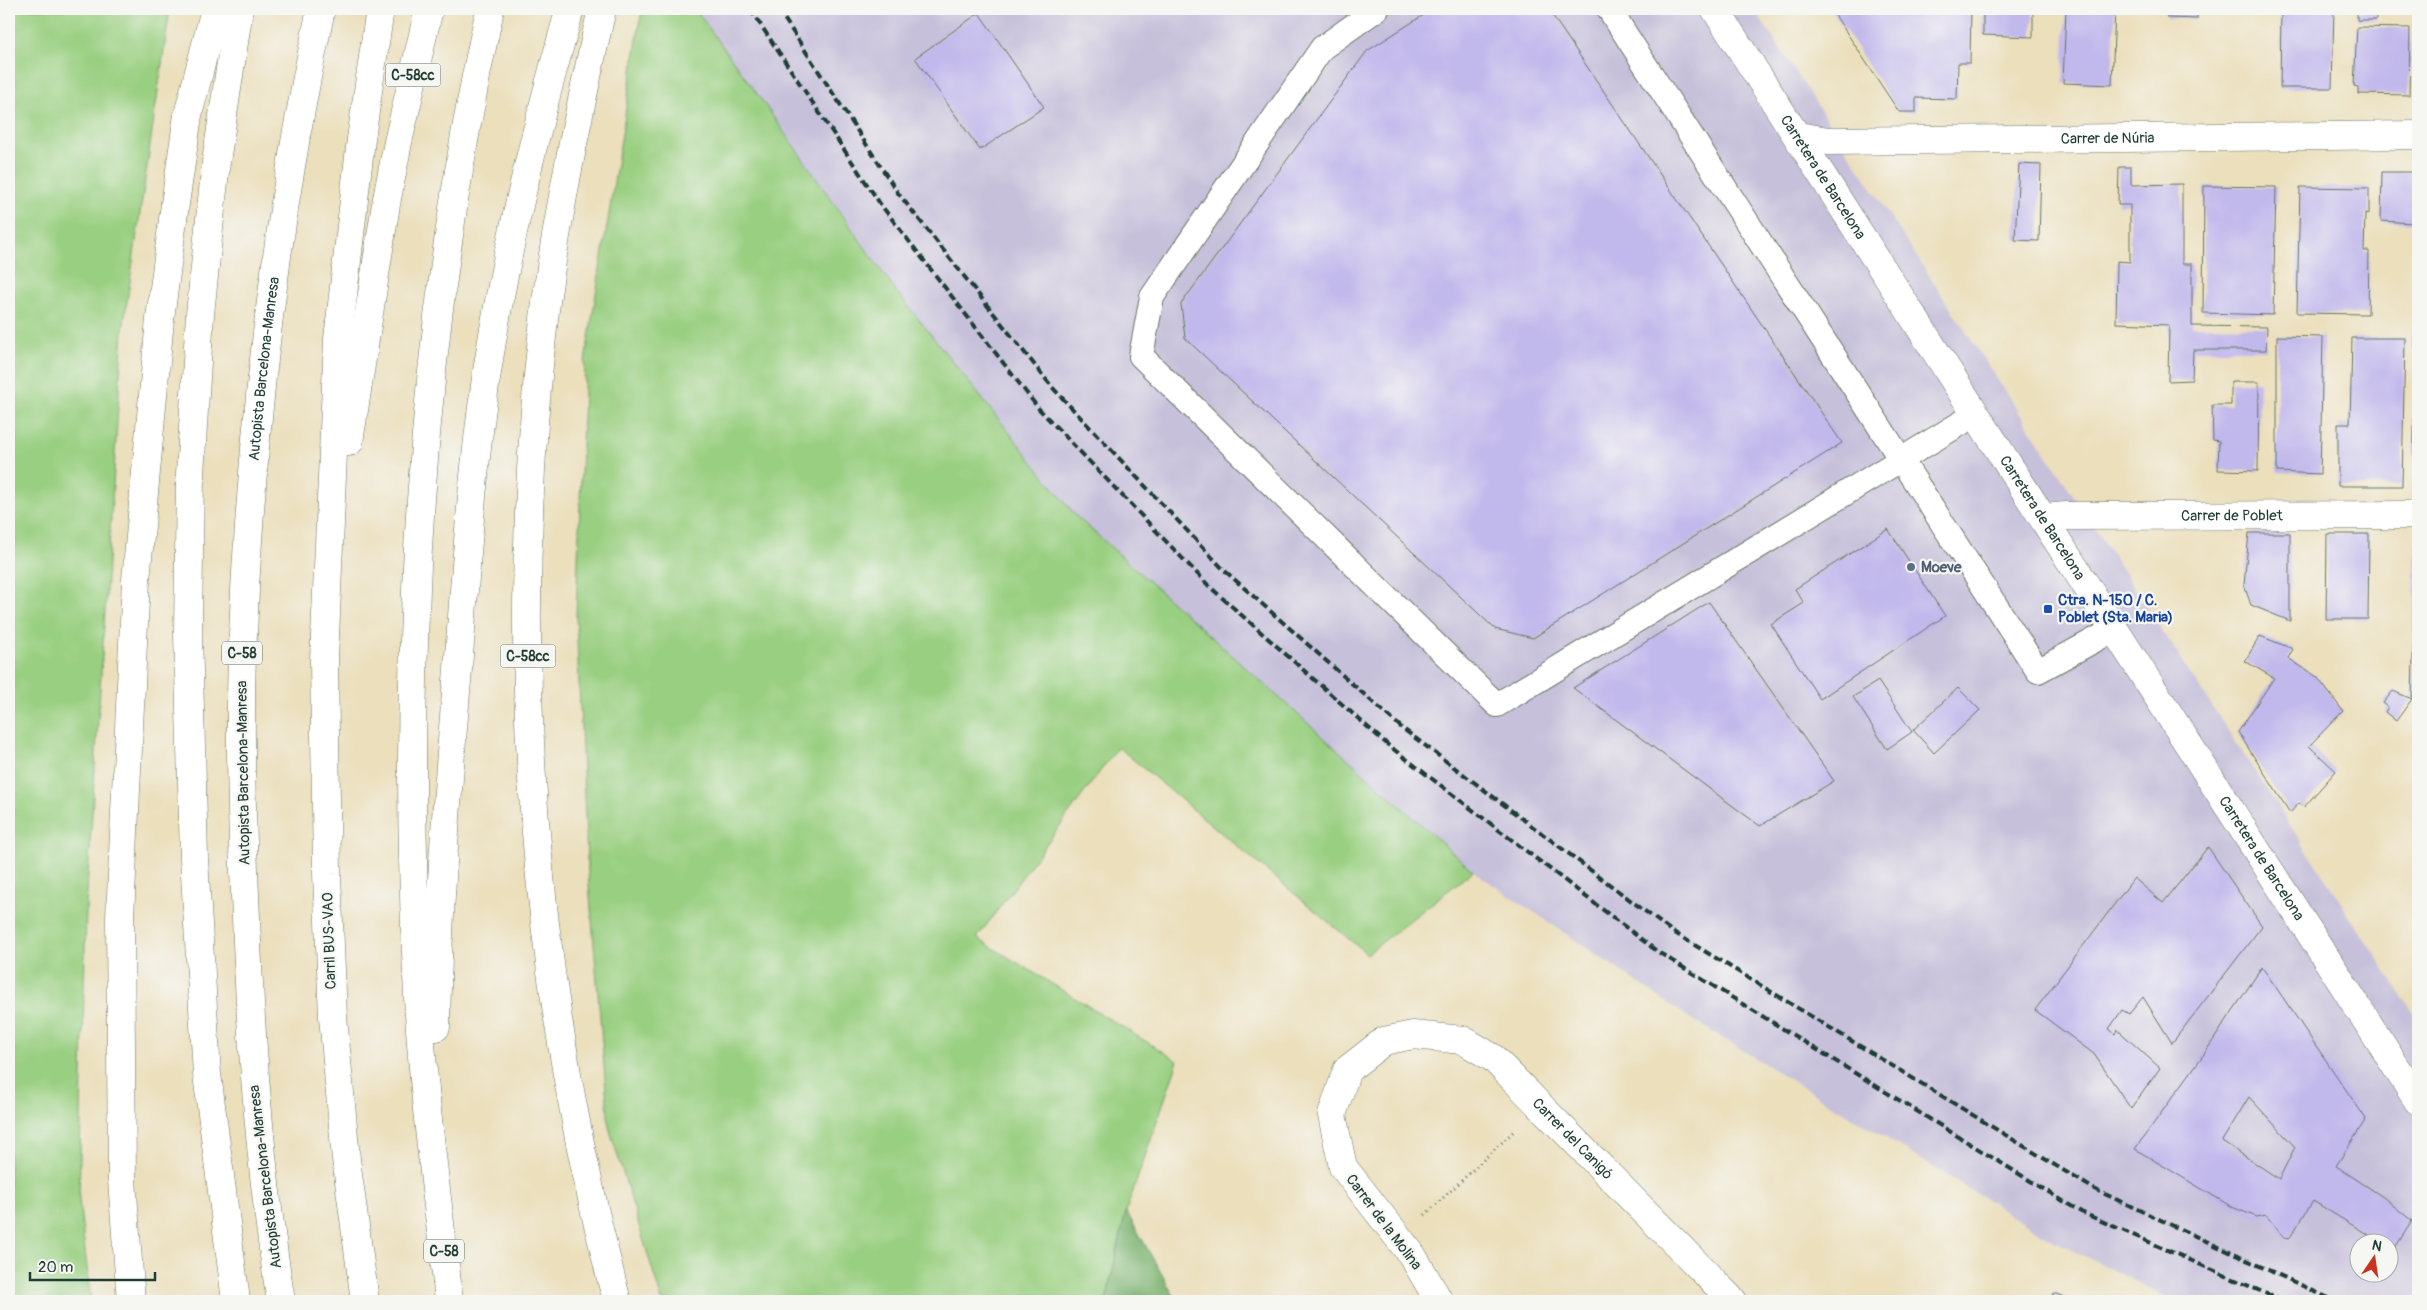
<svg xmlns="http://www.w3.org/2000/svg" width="2427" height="1310" viewBox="0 0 2427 1310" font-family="Pangolin,sans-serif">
<rect width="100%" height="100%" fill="#f6f6f2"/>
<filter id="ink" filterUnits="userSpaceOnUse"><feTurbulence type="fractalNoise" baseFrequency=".02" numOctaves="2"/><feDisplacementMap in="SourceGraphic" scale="10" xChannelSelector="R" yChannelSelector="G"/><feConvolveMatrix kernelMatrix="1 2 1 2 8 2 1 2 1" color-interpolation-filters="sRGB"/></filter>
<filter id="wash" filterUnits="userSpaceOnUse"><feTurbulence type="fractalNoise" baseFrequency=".0096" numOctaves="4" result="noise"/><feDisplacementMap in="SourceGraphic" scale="20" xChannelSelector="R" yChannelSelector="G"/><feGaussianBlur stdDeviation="1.12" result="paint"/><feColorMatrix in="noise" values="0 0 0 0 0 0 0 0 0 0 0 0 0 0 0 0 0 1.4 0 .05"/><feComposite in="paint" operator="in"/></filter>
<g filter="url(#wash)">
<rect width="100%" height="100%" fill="#ebdfbc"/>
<path fill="#c6c0da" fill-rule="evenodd" d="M695,9H1754L2418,1020V1301H2175L2054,1241L1693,1020L1473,871L1076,516L892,286L758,95ZM2360,1242H2390V1272H2360Z"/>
<path fill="#99cf80" stroke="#5c865a" d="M9,9H170L123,329L86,908L79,1200L91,1301H9Z
M642,9H695L758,95L892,286L1076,516L1473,871L1367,954L1118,747L977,938L1178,1061L1126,1211L1106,1301H662L609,1127L587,860L576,617L585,362Z"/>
<path fill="#7ab26e" stroke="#4c7851" d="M1126,1211L1177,1301H1106Z"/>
<g id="blocks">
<path fill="#c1b8ec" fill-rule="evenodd" d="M1433,9H1548L1842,443L1533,638L1495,629L1185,338L1181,304L1367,51Z
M1831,9H1971L1970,63H1958L1957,99L1916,98V112H1899Z
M1983,9H2033V37L1983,35Z
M2066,9H2115L2112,85L2063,83Z
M2167,9H2197V19L2167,18Z
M2281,9H2334L2332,88H2280Z
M2357,12H2376V20H2357Z
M979,13L1044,107L980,150L915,58Z
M2357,27L2410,28L2409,95L2358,94V87L2354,86Z
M2019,164L2041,165L2039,241L2015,240Z
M2119,167H2131V185L2182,184V264H2192V326L2267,327L2266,350H2193L2192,380L2168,381L2169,325L2116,323L2117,261L2130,262V205H2118Z
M2382,172H2416L2414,223L2381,221Z
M2204,186L2276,187L2273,315L2203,313Z
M2300,187L2369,188V214L2365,213L2364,251H2369L2368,314L2297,313Z
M2415,327H2418V347H2415Z
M2277,336L2323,337L2320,474L2277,472Z
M2352,338H2405L2402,486H2338V424H2350Z
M2231,382H2259L2258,471L2218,470L2219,441L2213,440L2212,405H2231Z
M2414,405H2418V456H2414Z
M1888,529L1945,616L1820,699L1771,624L1804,603L1795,589Z
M2249,533H2290V621L2251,605L2244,585Z
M2327,534H2369L2368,619H2326Z
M2416,534L2418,535V688L2412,699Z
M1709,602L1834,781L1760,826L1573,688Z
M2260,636L2293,649L2288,658L2317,677L2343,711L2309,746L2336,771L2304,807L2299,803L2290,813L2238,732L2274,678L2245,661Z
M1878,681L1912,732L1887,749L1853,697Z
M1958,688L1980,710L1934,753L1913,730Z
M2393,691L2412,699L2396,721L2385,712L2388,707L2383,703Z
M2208,847L2262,926L2172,1043L2143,997L2129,1014L2122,1010L2109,1029L2115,1034L2118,1030L2160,1068L2131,1109L2094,1054L2035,1010L2134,878L2163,903Z
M2262,967L2366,1119L2336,1166L2383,1197L2412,1221L2393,1251L2390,1249V1242H2380L2313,1201L2289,1239L2284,1238L2266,1215L2257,1217L2232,1207L2135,1149L2204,1054ZM2249,1097L2295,1147L2279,1179L2222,1141Z
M2054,1293L2074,1301H2050Z"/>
</g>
</g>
<g filter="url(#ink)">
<use href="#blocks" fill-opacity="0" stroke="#667664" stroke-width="1"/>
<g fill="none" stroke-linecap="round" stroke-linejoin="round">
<g stroke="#667664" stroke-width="26">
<path id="lane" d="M1377,9L1322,48L1152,297L1141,356L1497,705L1976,414
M1609,9L2038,671L2115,629"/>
</g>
<g stroke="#667664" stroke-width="29">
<g id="street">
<path id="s1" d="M1798,136L1828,141L2418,135"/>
<path id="s2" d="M2044,518L2066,516L2418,515"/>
<path id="s3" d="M1439,1301L1412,1255L1343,1167L1332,1115L1347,1070L1384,1041L1413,1035L1463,1040L1493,1058L1733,1301"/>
</g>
</g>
<g stroke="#667664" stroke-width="29">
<g id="secondary">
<path id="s4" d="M1715,9L2418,1101"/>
</g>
</g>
<g stroke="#667664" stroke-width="29">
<g id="highway">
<path d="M602,9C579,111 557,214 544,318C506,647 532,982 617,1301"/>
<path d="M349,442L386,204L398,142L429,9"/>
<path d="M436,1027C438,912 447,797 457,681C464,595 469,509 480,423C497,283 531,144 570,9"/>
<path d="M131,1301L122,1180L120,917L136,580L160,319L175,204L188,115L215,9"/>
<path d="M236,1301L207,1074L194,858L188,634L190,474L200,314L216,162L239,9"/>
<path id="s5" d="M281,1301C260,1174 251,1046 246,918C242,831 239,743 242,656C250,438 275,222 321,9"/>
<path d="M365,1301L346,1159L333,1017L327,874L324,660L338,339L361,139L380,9"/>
<path d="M449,1301C438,1200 423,1098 418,996C401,666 419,331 490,9"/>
</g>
</g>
<path stroke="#667664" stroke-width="3" stroke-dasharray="1 4" stroke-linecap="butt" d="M1425,1215L1515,1130"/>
<use href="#lane" stroke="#fff" stroke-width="24"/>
<use href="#street" stroke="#fff" stroke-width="28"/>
<use href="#secondary" stroke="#fff" stroke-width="28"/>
<use href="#highway" stroke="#fff" stroke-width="28"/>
<path stroke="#1f3d34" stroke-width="4" stroke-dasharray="8 4" stroke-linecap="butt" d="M750,9L881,205L1039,409L1210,587L1388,745L1658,952L2081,1212L2283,1301
M778,9L898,193L1052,387L1225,571L1402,728L1670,930L2094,1189L2335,1301"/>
</g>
</g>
<circle fill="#5c6f8a" stroke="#f6f6f2" stroke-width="2" cx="1911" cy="567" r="5"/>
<rect fill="#1a4fb4" stroke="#f6f6f2" stroke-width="2" x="2043" y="604" width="10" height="10" rx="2.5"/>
<g text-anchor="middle" stroke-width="4.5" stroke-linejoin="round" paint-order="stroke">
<g fill="#f6f6f2" stroke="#60746d" stroke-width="1">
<rect x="385.5" y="63.5" width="55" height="23" rx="4"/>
<rect x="222" y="641.5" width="40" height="23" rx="4"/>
<rect x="500.5" y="644.5" width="55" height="23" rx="4"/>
<rect x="424" y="1239.5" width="40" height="23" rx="4"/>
</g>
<g font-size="14" font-weight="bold" fill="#1f3d34">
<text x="413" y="80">C-58cc</text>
<text x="242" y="658">C-58</text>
<text x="528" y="661">C-58cc</text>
<text x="444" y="1256">C-58</text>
</g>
<g font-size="15" fill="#1f3d34" stroke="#f6f6f2">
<text dy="5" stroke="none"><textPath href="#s1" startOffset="310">Carrer de Núria</textPath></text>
<text dy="5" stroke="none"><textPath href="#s4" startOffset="200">Carretera de Barcelona</textPath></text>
<text dy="5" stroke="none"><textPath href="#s5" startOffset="935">Autopista Barcelona-Manresa</textPath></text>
<text dy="5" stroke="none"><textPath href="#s2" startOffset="188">Carrer de Poblet</textPath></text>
<text dy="5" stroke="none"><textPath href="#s4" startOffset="605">Carretera de Barcelona</textPath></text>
<text transform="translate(243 773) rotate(-91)" y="5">Autopista Barcelona-Manresa</text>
<text dy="5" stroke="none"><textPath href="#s4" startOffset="1010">Carretera de Barcelona</textPath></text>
<text transform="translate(329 941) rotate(-92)" y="5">Carril BUS-VAO</text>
<text dy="5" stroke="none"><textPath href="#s3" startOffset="541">Carrer del Canigó</textPath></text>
<text transform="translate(265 1177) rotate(-97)" y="5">Autopista Barcelona-Manresa</text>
<text transform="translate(1384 1222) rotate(53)" y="5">Carrer de la Molina</text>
</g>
<g font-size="15" font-weight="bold" fill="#4e5e75" stroke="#f6f6f2" text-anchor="start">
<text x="1921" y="572">Moeve</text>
</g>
<g font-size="15" font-weight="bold" fill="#164399" stroke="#f6f6f2" text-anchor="start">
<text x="2058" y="605">Ctra. N-150 / C.<tspan x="2058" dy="17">Poblet (Sta. Maria)</tspan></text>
</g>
</g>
<rect width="2427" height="1310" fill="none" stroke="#f6f6f2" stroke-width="30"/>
<g transform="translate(2374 1258) rotate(13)"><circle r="24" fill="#f6f6f2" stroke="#a0aca6"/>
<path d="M0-4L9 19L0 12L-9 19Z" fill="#c8321e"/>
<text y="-8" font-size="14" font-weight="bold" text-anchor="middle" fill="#1f3d34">N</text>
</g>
<path d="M30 1272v8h125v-8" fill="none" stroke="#1f3d34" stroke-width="2.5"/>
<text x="38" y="1272" font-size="15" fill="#1f3d34" stroke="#f6f6f2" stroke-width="4" paint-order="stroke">20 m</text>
</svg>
